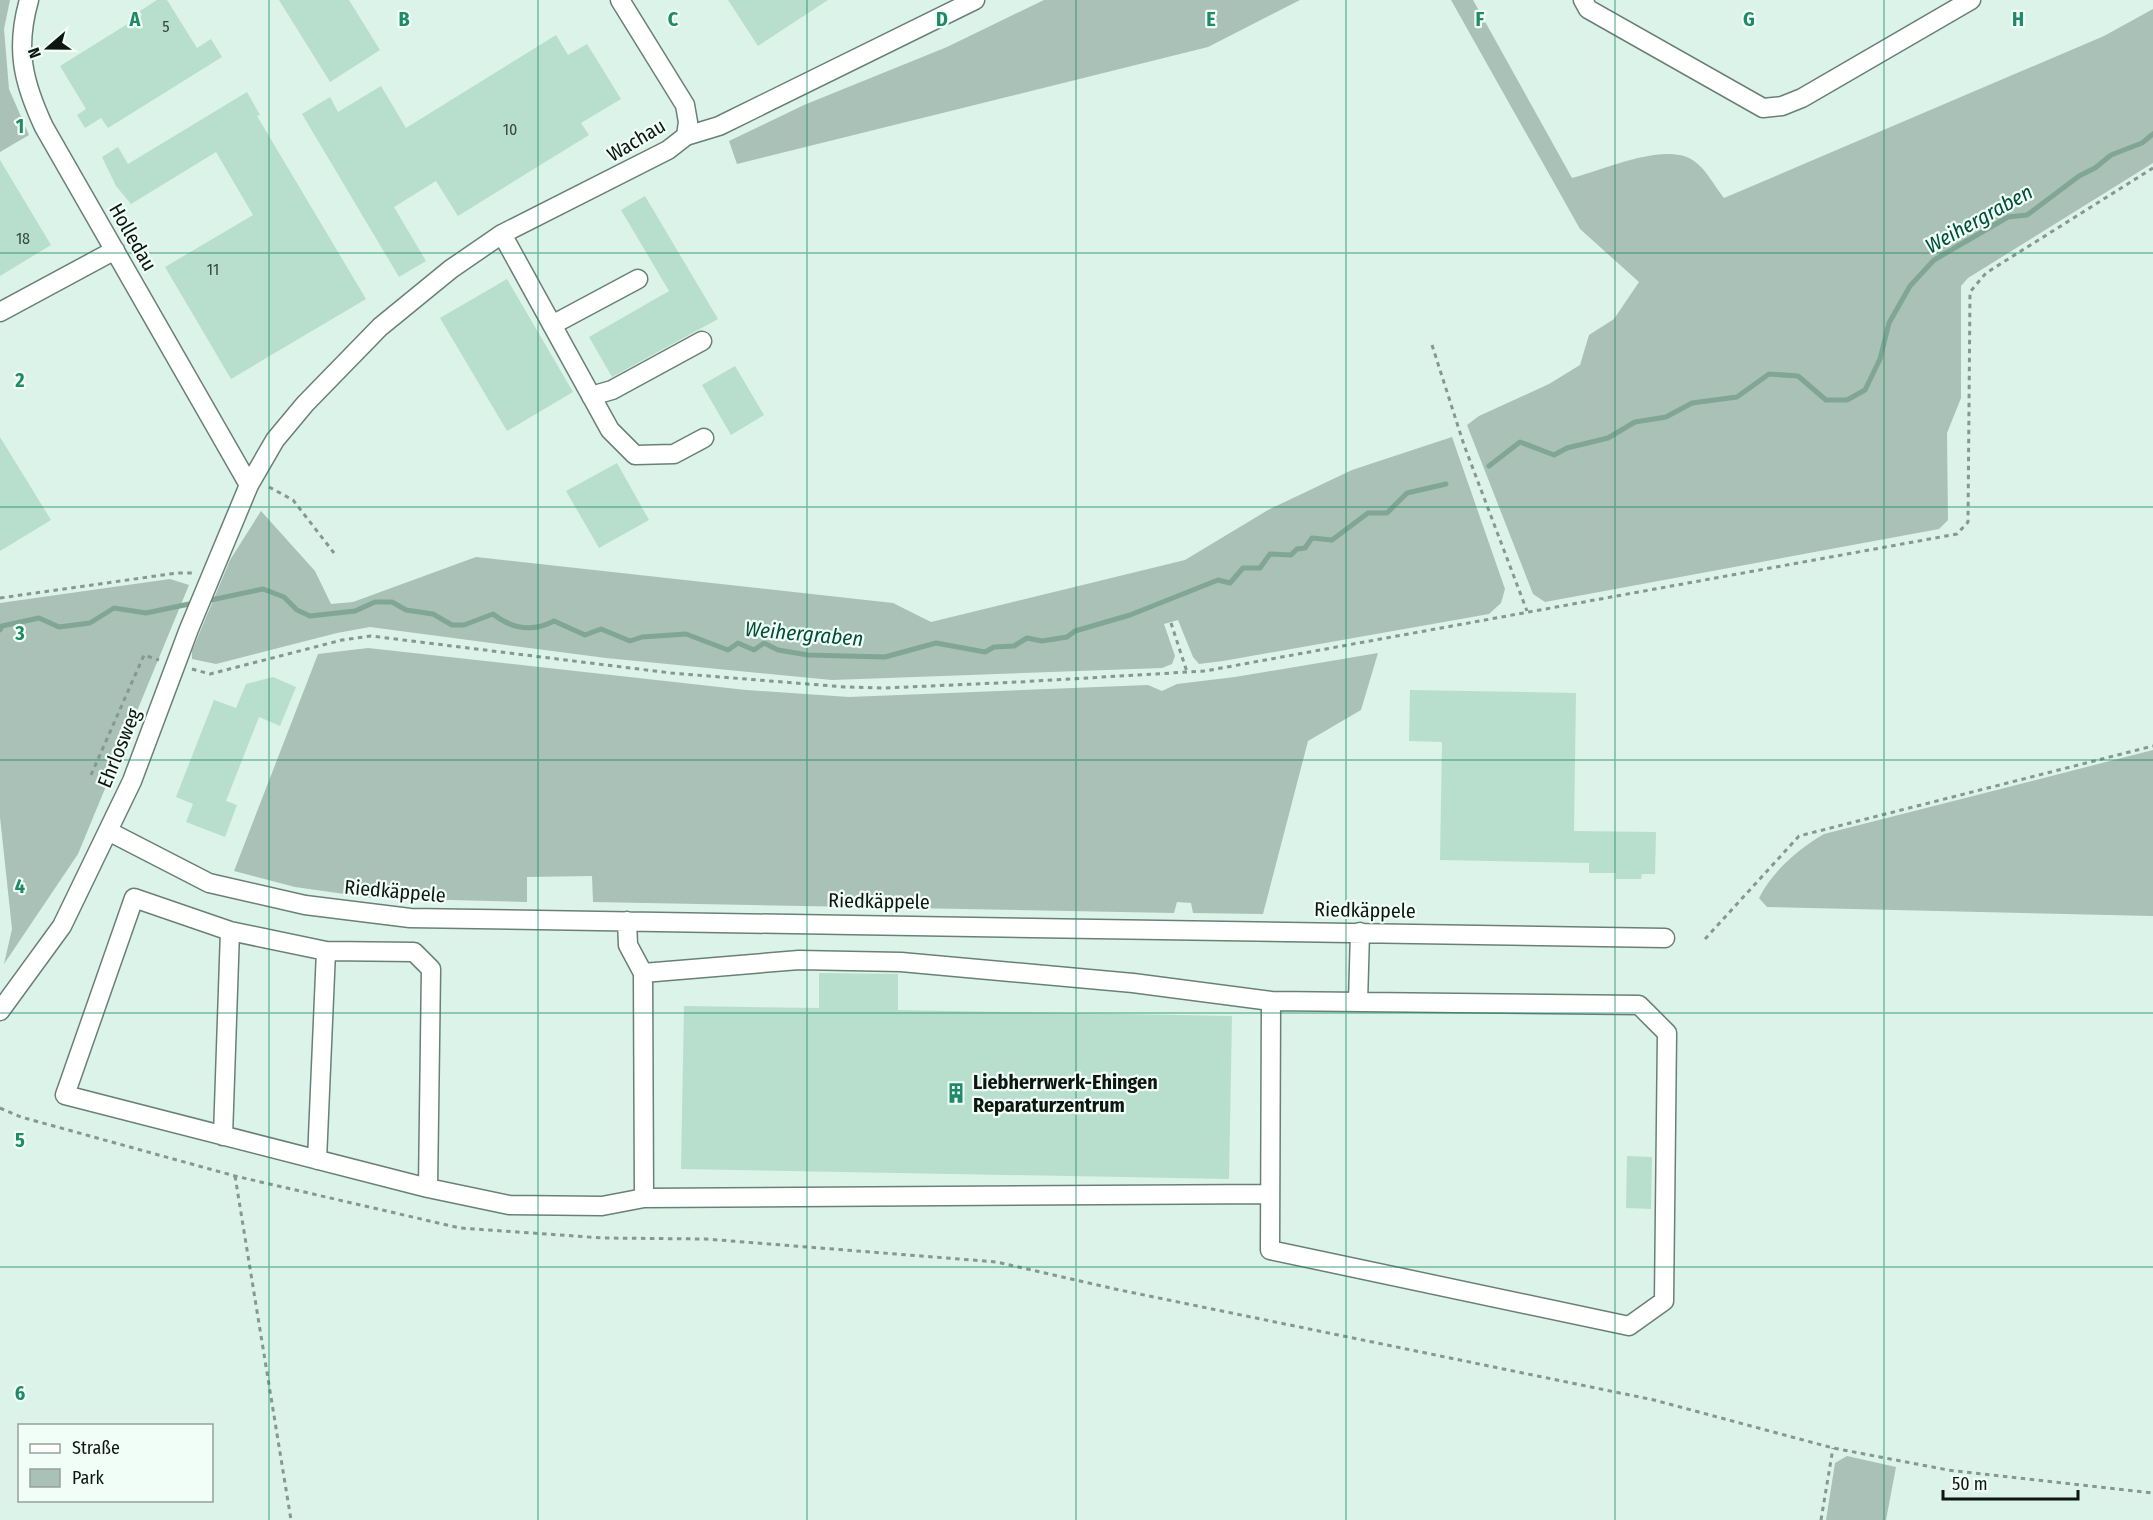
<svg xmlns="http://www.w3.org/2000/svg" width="2153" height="1520" viewBox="0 0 2153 1520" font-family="'Fira Sans Condensed',sans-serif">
<rect width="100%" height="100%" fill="#dbf3e8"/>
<path fill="#a9c1b6" d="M0,0H10L4,29L9,89L29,135L0,152Z
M1044,0H1300L1208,47L737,164L729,141L804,105L947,47Z
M1451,0H1473L1572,178C1604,170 1666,141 1694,161C1706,169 1715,187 1724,198L2104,36L2153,9V163L1968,278L1961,286V398L1947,433L1948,520L1939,529L1545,602L1533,594L1467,425L1479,416L1549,384L1580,365L1589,335L1614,319L1639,282L1580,229Z
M1452,437L1505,589L1501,603L1489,614L1223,661L1199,664L1193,657L1178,620L1164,624L1175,656L1172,664L1162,668L832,680L606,658L370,627L337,633L216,664L192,659V651L230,560L261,511L315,571L331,604L353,602L476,557L893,603L931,622L1185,560L1268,510L1352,470Z
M170,579L189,585L78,854L4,964L12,929L0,817V603Z
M368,648L746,690L849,697L1148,685L1162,691L1177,684L1235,677L1378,653L1361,710L1308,741L1263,914L1193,913L1191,903L1177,902L1174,913L593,902L592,876L527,877V902L373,898L295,887L234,871L318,654Z
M2153,750V916L1767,907L1759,898C1773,871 1798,849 1824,834Z
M1847,1456L1896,1467L1886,1520H1826L1835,1463Z"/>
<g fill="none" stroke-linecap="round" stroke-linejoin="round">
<path stroke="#81a696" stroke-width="5" d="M1489,466L1520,442L1554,455L1567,448L1608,438L1635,422L1666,417L1692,403L1737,397L1769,374L1798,376L1826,400H1847L1865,390L1880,359L1889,323L1910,286L1934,260L2008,217L2027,215L2079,176L2095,168L2111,155L2142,143L2153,134
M206,601L263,589L284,597L297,610L310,616L355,611L375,602H392L406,610L433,614L452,625H464L493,614C512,629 533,632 554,621L585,635L601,629L630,641L642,637L686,634L728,650L738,643L754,650L764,643L778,650L808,655L885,657L936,643L985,652L994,647L1014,646L1027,638L1042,641L1067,637L1075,631L1130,615L1218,580L1230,583L1243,568H1260L1270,554L1291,555L1297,549L1305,548L1312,538L1332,540L1368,513H1387L1407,493L1446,484
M0,630L2,626L39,618L59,627L90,623L114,608L146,613L194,603"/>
</g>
<path fill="#b8dfcd" d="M157,0H167L197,48L211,39L222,57L108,128L101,118L85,128L77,115L86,109L60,66L142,15L140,11Z
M279,0H349L380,50L330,82Z
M728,0H828L758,46Z
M556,35L568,55L587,44L621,99L581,123L589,135L458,216L436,181L394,207L426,261L399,277L302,114L330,97L338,112L381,86L406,128Z
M247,92L260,115L257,116L366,299L231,379L165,267L253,215L216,152L131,204L116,186L102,157L118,147L128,164Z
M0,160L51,245L0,276Z
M645,196L718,319L612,377L589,337L669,291L621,210Z
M507,279L573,392L507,431L440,318Z
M735,366L764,415L731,435L702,385Z
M0,437L51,520L0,551Z
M617,463L649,520L599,548L566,491Z
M273,677L296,687L280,726L259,717L226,801L237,805L225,837L186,822L193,804L176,797L214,700L236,708L246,684Z
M1410,690L1576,693L1574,831L1656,832L1655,874H1642L1641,879H1616V873H1589V863L1440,860L1442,742L1409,741Z
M819,973L898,974V1010L1232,1016L1229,1179L681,1169L684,1006L819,1008Z
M1627,1156L1652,1157L1651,1209L1626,1208Z"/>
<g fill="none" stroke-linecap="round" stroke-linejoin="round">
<g stroke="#6a8076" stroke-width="21">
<path id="minor" d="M29,0C15,49 23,82 44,127L249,485
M620,0L685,105L688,122L686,136
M1583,0L1588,9L1763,108L1782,106L1802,98L1971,0
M502,234L610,430L635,455L674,454L704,438
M0,312L115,250
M552,325L638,279
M591,396L612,390L702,341
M108,831L209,883L305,905L410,918L1665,938
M627,921L628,945L643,973L799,960L901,962L1133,983L1271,1001
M643,973L644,1198L1270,1194
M1271,1001L1639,1005L1667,1033L1664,1301L1629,1326L1270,1250Z
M1358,1002L1360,932
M0,1011L62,926L132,781L189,629L249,485L275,440L305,404L380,327L451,269L502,234L668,150L686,136L719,126L975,0
M223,1136L230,931
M317,1160L326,951
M428,1188L431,969L414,952L326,951L230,931L134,898L65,1095L428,1188L509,1205L602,1206L644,1198"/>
</g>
<path stroke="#869890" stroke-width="3" stroke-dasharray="4.5 4.5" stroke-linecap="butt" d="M1432,345L1464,445L1527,611
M269,487L293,500L334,553
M0,598L177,573H193
M1171,623L1187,672
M192,669L210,674L342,640L371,636L671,673L845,687L885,688L1019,682L1205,671L1957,534L1968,522L1970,292L1986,273L2153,168
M91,775L144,655L159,660
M1705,939L1799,836L2153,746
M0,1108L21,1117L235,1176L460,1228L603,1238L706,1239L997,1262L1115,1289L1654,1400L1833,1448L1948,1470L2153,1493
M235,1176L291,1520
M1821,1520L1833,1448"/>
<use href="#minor" stroke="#fff" stroke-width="18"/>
</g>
<path fill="none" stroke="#1e8a68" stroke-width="1.5" stroke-opacity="0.55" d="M269,0V1520M538,0V1520M807,0V1520M1076,0V1520M1346,0V1520M1615,0V1520M1884,0V1520M0,253H2153M0,507H2153M0,760H2153M0,1013H2153M0,1267H2153"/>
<defs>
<g id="building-bare" transform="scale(1.62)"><path d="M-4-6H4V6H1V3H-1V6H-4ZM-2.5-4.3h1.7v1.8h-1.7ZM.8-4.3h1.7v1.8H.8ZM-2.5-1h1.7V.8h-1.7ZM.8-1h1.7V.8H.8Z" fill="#1e8a68" stroke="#f0fef7" stroke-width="2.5" paint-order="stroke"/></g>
</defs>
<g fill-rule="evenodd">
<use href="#building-bare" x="956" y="1093"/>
</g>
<g text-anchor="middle" stroke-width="4.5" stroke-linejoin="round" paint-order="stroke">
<g font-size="16" fill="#384841">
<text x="166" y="32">5</text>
<text x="510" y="135">10</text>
<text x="23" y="244">18</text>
<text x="213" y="275">11</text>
</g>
<g font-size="20" fill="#0d1612" stroke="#f0fef7">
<text transform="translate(636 140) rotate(-31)" y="7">Wachau</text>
<text transform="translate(133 237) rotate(60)" y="7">Holledau</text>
<text transform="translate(119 748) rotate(-68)" y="7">Ehrlosweg</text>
<text transform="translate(395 891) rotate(5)" y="7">Riedkäppele</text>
<text transform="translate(879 901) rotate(1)" y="7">Riedkäppele</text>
<text transform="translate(1365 910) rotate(1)" y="7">Riedkäppele</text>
</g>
<g font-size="20" font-weight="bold" fill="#0d1612" stroke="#f0fef7" text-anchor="start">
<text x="973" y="1089">Liebherrwerk-Ehingen<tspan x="973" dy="23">Reparaturzentrum</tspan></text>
</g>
<g font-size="21" font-style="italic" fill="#014e38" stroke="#f0fef7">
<text transform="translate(1979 219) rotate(-29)" y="7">Weihergraben</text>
<text transform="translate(804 634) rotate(5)" y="7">Weihergraben</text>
</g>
</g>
<g font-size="20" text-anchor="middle" font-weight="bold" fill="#1e8a68" stroke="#f0fef7" stroke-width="4.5" stroke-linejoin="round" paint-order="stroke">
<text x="135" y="26">A</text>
<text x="404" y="26">B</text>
<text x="673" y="26">C</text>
<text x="942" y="26">D</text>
<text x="1211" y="26">E</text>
<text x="1480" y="26">F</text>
<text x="1749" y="26">G</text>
<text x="2018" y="26">H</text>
<text x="20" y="133">1</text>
<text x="20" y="387">2</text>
<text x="20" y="640">3</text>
<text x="20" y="893">4</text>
<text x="20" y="1147">5</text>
<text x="20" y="1400">6</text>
</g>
<rect x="18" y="1424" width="195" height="78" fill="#f0fef7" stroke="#95a19b" stroke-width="1.5"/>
<rect x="30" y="1444" width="30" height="9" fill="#ffffff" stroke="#95a19b" stroke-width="1.5"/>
<text x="72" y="1454" font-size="18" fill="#0d1612">Straße</text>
<rect x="30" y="1469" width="30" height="18" fill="#a9c1b6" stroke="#95a19b" stroke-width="1.5"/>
<text x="72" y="1484" font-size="18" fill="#0d1612">Park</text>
<g transform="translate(48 48) rotate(250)" stroke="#f0fef7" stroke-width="4.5" paint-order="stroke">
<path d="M0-4.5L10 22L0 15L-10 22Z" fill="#0d1612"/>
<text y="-9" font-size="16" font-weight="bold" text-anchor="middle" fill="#0d1612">N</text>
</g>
<path d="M1943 1490v9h135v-9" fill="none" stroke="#0d1612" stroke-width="3"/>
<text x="1952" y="1490" font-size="18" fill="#0d1612" stroke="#f0fef7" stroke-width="4.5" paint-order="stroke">50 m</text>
</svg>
